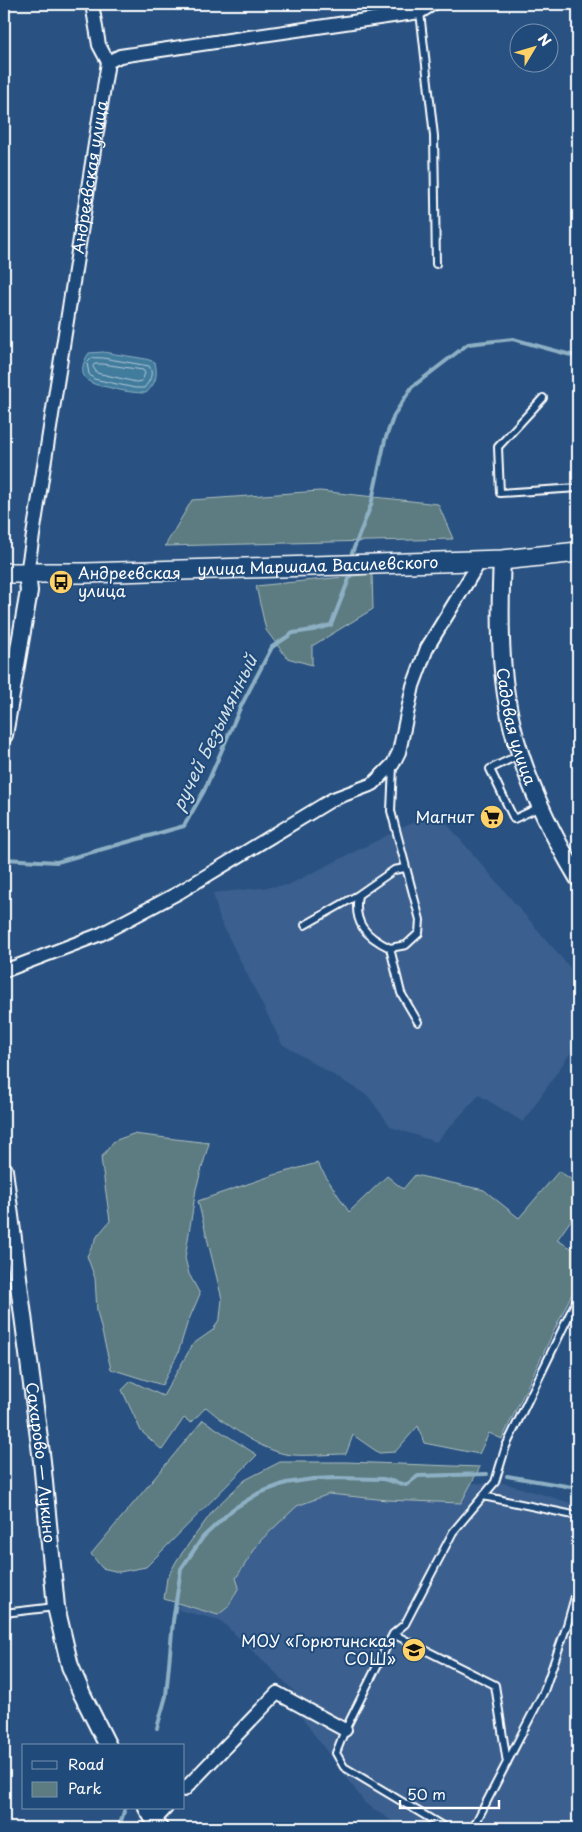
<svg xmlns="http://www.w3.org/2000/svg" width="582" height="1832" viewBox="0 0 582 1832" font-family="'Playpen Sans',sans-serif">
<rect width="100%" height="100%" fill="#295282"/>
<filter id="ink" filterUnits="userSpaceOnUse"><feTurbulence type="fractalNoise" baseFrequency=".02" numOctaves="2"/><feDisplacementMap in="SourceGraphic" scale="10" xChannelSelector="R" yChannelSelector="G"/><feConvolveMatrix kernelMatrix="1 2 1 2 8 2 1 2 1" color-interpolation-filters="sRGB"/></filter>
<g filter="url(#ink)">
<path fill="#3a5f8e" d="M436,811L578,977V1042L523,1122L479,1095L436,1142L391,1127L368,1096L282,1044L220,920L213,893L288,885Z
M504,1483L578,1505V1828H402L365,1803L296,1710L301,1699L282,1679L220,1620L178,1610L186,1571L313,1484Z"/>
<path fill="#5c7c81" stroke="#aebec0" d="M320,491L438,504L453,539L165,546L192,500Z
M372,574L373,609L312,646V665L287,658L266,630L256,586Z
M133,1134L209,1143L196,1189L185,1258L189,1274L200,1294L187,1324L178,1353L162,1385L111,1369L97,1311L95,1278L87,1256L98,1235L110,1221L101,1158L114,1141Z
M317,1163L349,1212L387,1176L403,1189L415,1175L484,1190L519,1218L559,1171L578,1184V1210L557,1240L578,1252V1281L502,1439L489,1433L479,1454L424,1443L418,1426L395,1452L379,1453L353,1435L346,1454C329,1454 301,1457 285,1454C258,1448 227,1425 206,1407L191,1423L184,1418L162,1450L141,1431L122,1390L131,1381L163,1396L193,1344L213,1330L220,1318L222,1299L198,1201L274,1175Z
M203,1420L257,1455L146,1567L119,1572L102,1568L91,1554Z
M280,1462H346L480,1467L461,1503L387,1500L329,1494L297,1506L260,1541L236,1578L239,1587L228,1607L218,1615L164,1599L167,1578L177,1560L215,1508L245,1480Z"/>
<path fill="#427b9d" stroke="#8eb0c4" d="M103,352L146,359L155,362C158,376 156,383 146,393C134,393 123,391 111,388C105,386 97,386 92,383C78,377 82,363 89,353Z"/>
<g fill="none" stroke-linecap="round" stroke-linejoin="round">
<path stroke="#b3cad8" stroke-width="1" d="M103,358L149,366C154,374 150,381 144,388H135L94,379L89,374L87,363L92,358Z
M95,364H103L143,370L145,373L142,381L136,382L97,373L93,367Z"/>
<path stroke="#8eb0c4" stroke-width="4" d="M352,553L371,505L385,440L394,415L412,387L468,344L513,339L578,357
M4,859L57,862L184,826L204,791L241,706L272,647L293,633L313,630L331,625L351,574
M507,1476L578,1488
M157,1728L166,1696L173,1621L181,1569L203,1537L233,1509L259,1493L286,1483L313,1479L336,1478L383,1479L406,1485L418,1476L487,1474
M119,1828L125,1808"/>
<g stroke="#fff" stroke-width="10">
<path id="service" d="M420,12L434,136L436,264
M543,398L498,447L500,493L578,488
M519,755L490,769L514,819L540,807
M393,766L391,811L420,920L419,933L406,945L390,948L401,993L418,1022
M358,895C353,923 365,936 390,948
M305,925L358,895L394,870L405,868
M483,1496L578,1516
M4,1613L55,1607
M393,1634L495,1685L507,1763
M446,1828L344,1767L336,1753L345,1730L393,1634L405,1624L453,1532L495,1482L506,1446L578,1297
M473,1828L544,1691L567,1625L578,1586"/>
</g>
<g stroke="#fff" stroke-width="16">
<g id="minor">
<path d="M108,62L120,56L420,12L433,4"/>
<path id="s1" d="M27,573L108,62L99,45L92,4"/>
<path d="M4,971L101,934L178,893L333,799L373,784L393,764L399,752L413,686L427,648L480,561"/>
<path d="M184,1790L277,1693L345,1730"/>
<path d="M154,1821L166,1808"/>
</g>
</g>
<g stroke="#fff" stroke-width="20">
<g id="tertiary">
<path id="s2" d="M502,560C499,623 499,690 519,750C533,795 554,838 578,878"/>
<path d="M4,735L29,591L27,573"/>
<path id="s3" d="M4,1170L42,1461L56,1607L70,1666L82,1694L108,1746"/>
<path d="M147,1808L159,1828"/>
</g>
</g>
<g stroke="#fff" stroke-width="22">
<g id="secondary">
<path id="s4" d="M4,573H86L502,560L578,552"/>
</g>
</g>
<use href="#service" stroke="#1f4a7a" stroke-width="6"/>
<use href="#minor" stroke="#1f4a7a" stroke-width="12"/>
<use href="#tertiary" stroke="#1f4a7a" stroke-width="16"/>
<use href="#secondary" stroke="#1f4a7a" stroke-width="19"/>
</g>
</g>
<defs>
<g id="bus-disc" transform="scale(1.25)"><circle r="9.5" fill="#ffd166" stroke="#1f4a7a"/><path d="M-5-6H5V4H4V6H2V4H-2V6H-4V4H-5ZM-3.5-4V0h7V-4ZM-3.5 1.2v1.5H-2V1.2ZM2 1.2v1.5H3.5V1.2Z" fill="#111"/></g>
<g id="supermarket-disc" transform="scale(1.25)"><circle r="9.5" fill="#ffd166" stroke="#1f4a7a"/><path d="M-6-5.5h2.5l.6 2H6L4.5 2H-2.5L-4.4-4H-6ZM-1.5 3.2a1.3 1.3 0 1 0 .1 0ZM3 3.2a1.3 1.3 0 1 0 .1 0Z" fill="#111"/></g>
<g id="school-disc" transform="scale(1.25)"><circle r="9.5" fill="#ffd166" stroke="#1f4a7a"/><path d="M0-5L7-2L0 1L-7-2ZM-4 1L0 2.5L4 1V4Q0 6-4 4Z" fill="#111"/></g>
</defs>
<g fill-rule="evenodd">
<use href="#bus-disc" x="61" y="582"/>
<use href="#supermarket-disc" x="492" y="817"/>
<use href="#school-disc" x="414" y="1650"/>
</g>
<g text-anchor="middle" stroke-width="4" stroke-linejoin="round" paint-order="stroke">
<g font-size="16" fill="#fff" stroke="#1f4a7a">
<text dy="6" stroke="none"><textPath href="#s1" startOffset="401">Андреевская улица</textPath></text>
<text dy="6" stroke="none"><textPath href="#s4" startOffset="314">улица Маршала Василевского</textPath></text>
<text dy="6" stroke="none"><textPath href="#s2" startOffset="168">Садовая улица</textPath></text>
<text dy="6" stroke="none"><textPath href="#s3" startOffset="295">Сахарово — Лукино</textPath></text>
</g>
<g font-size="16" fill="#fff" stroke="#1f4a7a" text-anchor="end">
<text x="78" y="579" text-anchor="start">Андреевская<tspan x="78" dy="18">улица</tspan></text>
<text x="474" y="823">Магнит</text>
<text x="396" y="1647">МОУ «Горютинская<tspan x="396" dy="18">СОШ»</tspan></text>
</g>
<g font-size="18" font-style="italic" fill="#d0dee6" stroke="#1f4a7a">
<text transform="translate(215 733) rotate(-64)" y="6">ручей Безымянный</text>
</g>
</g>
<rect width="582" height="1832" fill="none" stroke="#1f4a7a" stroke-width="20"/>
<rect x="10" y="10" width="562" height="1812" fill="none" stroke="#fff" stroke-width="2" filter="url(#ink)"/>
<rect x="22" y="1744" width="162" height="65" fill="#1f4a7a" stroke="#7992af"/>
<rect x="32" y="1761" width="25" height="8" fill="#1f4a7a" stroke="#7992af"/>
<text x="68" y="1770" font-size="15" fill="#ffffff">Road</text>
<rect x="32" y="1782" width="25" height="15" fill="#5c7c81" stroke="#7992af"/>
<text x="68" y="1794" font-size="15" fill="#ffffff">Park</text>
<g transform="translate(534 48) rotate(52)"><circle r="24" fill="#1f4a7a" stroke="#7992af"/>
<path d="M0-4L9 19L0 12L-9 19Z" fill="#ffd166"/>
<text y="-8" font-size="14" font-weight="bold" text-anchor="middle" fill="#ffffff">N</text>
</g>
<path d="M400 1800v8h99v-8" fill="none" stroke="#ffffff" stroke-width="2.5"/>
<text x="407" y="1800" font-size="15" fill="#ffffff" stroke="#1f4a7a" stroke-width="4" paint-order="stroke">50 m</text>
</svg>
